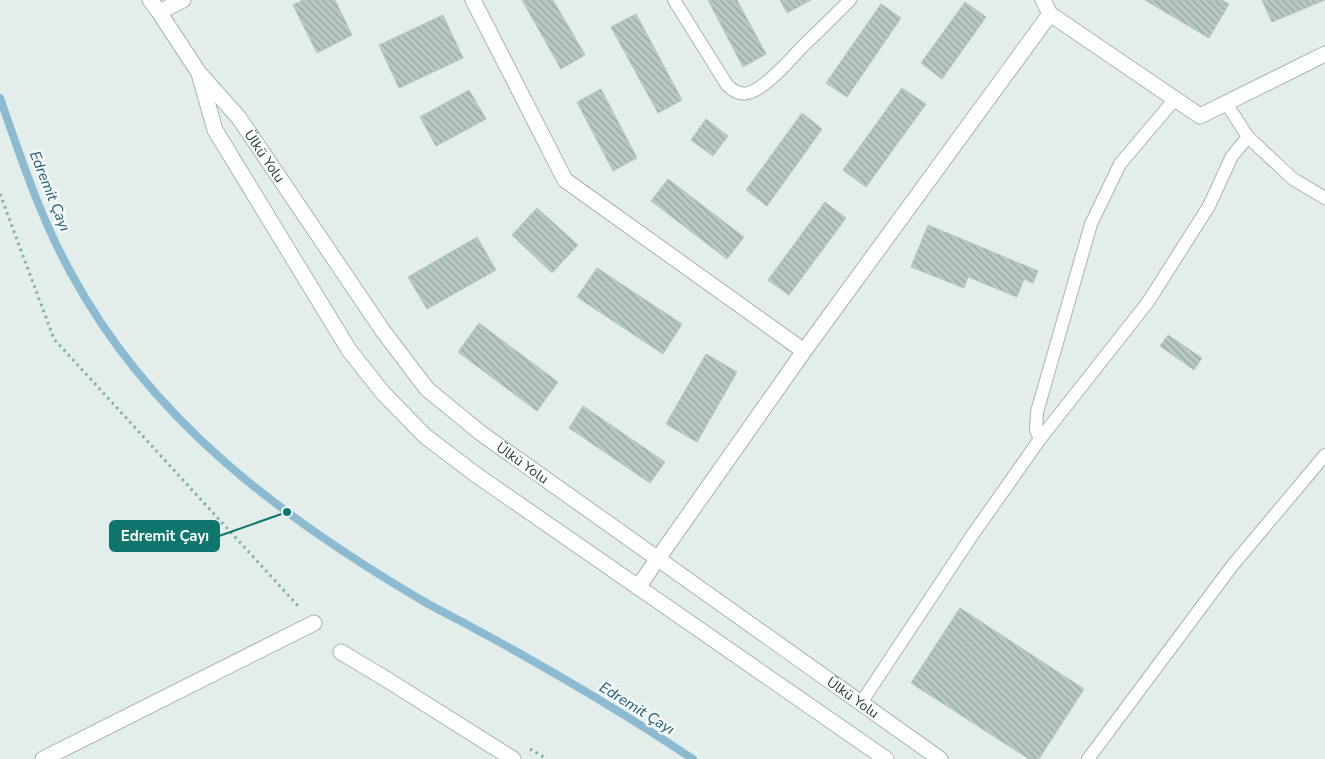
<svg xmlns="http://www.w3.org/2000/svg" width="1325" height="759" viewBox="0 0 1325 759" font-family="'Nunito Sans',sans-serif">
<defs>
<pattern id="building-back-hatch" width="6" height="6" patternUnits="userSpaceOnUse" patternTransform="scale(1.25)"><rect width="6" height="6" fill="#b8c8c4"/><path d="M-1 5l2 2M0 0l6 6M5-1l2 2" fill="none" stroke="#95a4a0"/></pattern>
</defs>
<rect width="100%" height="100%" fill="#e3edea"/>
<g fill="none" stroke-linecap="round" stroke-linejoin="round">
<path stroke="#8cbbd1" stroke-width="8" d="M0,98C21,158 40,217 71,273C150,420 282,518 423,601C440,611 458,619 475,629C506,645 536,663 566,680C609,705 652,732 693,759"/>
</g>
<path fill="url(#building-back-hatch)" stroke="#b6c7c2" d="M303,0H335L352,35L317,53L293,5Z
M522,0H553L585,55L561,69Z
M708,0H737L766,54L743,67Z
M780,0H811L787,13Z
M1145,0H1222L1229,4L1209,38Z
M1262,0H1325L1272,22Z
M965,2L986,17L942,79L921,63Z
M881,4L901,18L847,97L826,83Z
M636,14L682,100L658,113L611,27Z
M443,15L463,58L399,88L379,45Z
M902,88L926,104L866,187L843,170Z
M601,89L637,158L613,171L577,102Z
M469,90L486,119L436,146L420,117Z
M802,113L822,129L767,206L746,190Z
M706,119L728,136L713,156L691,140Z
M668,179L744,237L727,259L651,201Z
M825,202L846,218L789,295L768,280Z
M537,208L578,245L552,273L512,235Z
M928,225L1038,271L1033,283L1024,279L1017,297L968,277L964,288L911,267Z
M477,237L496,270L427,309L408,277Z
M597,268L682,324L663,354L577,297Z
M479,323L558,382L537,411L458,352Z
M1168,335L1202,358L1194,370L1160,346Z
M706,354L737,372L697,442L666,424Z
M583,406L665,462L650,483L569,428Z
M960,608L1084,689L1039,759H1029L911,683Z"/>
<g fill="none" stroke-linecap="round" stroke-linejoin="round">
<g stroke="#a6b5b2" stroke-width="14">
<path id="lane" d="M674,0L727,85C733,91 740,95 748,93C765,89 791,59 803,46C819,31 835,15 850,0
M1226,103L1248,137L1293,179L1325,198
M1040,439L1036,430L1037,412L1091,224L1120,164L1175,99
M861,703L971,537L1040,439L1148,302L1209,206L1232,156L1248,137
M1088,759L1232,566L1325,455"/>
</g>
<g stroke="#a6b5b2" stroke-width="17">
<path id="street" d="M473,0L565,180L804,351
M1043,0L1050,14L1200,116L1325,54
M159,12L183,0
M638,587L804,351L1050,14
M43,759L314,623"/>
</g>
<g stroke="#a2b9b4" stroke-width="17">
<g id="secondary">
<path id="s1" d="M150,0L159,12L199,73L239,118L383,331L427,389L482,434L940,759"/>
<path d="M200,77L215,130L349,350L383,393L425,436L475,474L886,759"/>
<path d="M341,652L386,679L513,759"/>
</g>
</g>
<path stroke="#84b0aa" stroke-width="3" stroke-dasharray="2.5 4" stroke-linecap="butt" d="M0,194L54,339L300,608
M530,749L547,759"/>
<use href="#lane" stroke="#fff" stroke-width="12"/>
<use href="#street" stroke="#fff" stroke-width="15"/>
<use href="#secondary" stroke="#fff" stroke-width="15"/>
</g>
<g text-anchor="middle" stroke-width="5" stroke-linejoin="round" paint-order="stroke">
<g font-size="14" fill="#233e3c" stroke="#f4f9f7">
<text dy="5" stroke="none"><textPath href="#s1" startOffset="194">Ülkü Yolu</textPath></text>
<text dy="5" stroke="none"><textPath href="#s1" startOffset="599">Ülkü Yolu</textPath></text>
<text dy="5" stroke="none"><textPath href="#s1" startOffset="1004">Ülkü Yolu</textPath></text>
</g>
<g font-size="15" font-style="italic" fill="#1d5b7a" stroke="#f4f9f7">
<text transform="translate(50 191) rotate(68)" y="5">Edremit Çayı</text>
<text transform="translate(637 708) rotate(32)" y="5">Edremit Çayı</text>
</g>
</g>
<path fill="none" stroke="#0f766e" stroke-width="2" d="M287 512L219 536"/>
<circle fill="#0f766e" stroke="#f4f9f7" stroke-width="2" cx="287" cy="512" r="5"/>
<rect fill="#0f766e" stroke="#0f766e" stroke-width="2" x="110" y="521" width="109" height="30" rx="5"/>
<g font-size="15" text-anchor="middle" font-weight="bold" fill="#fff">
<text x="165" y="541">Edremit Çayı</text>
</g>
</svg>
